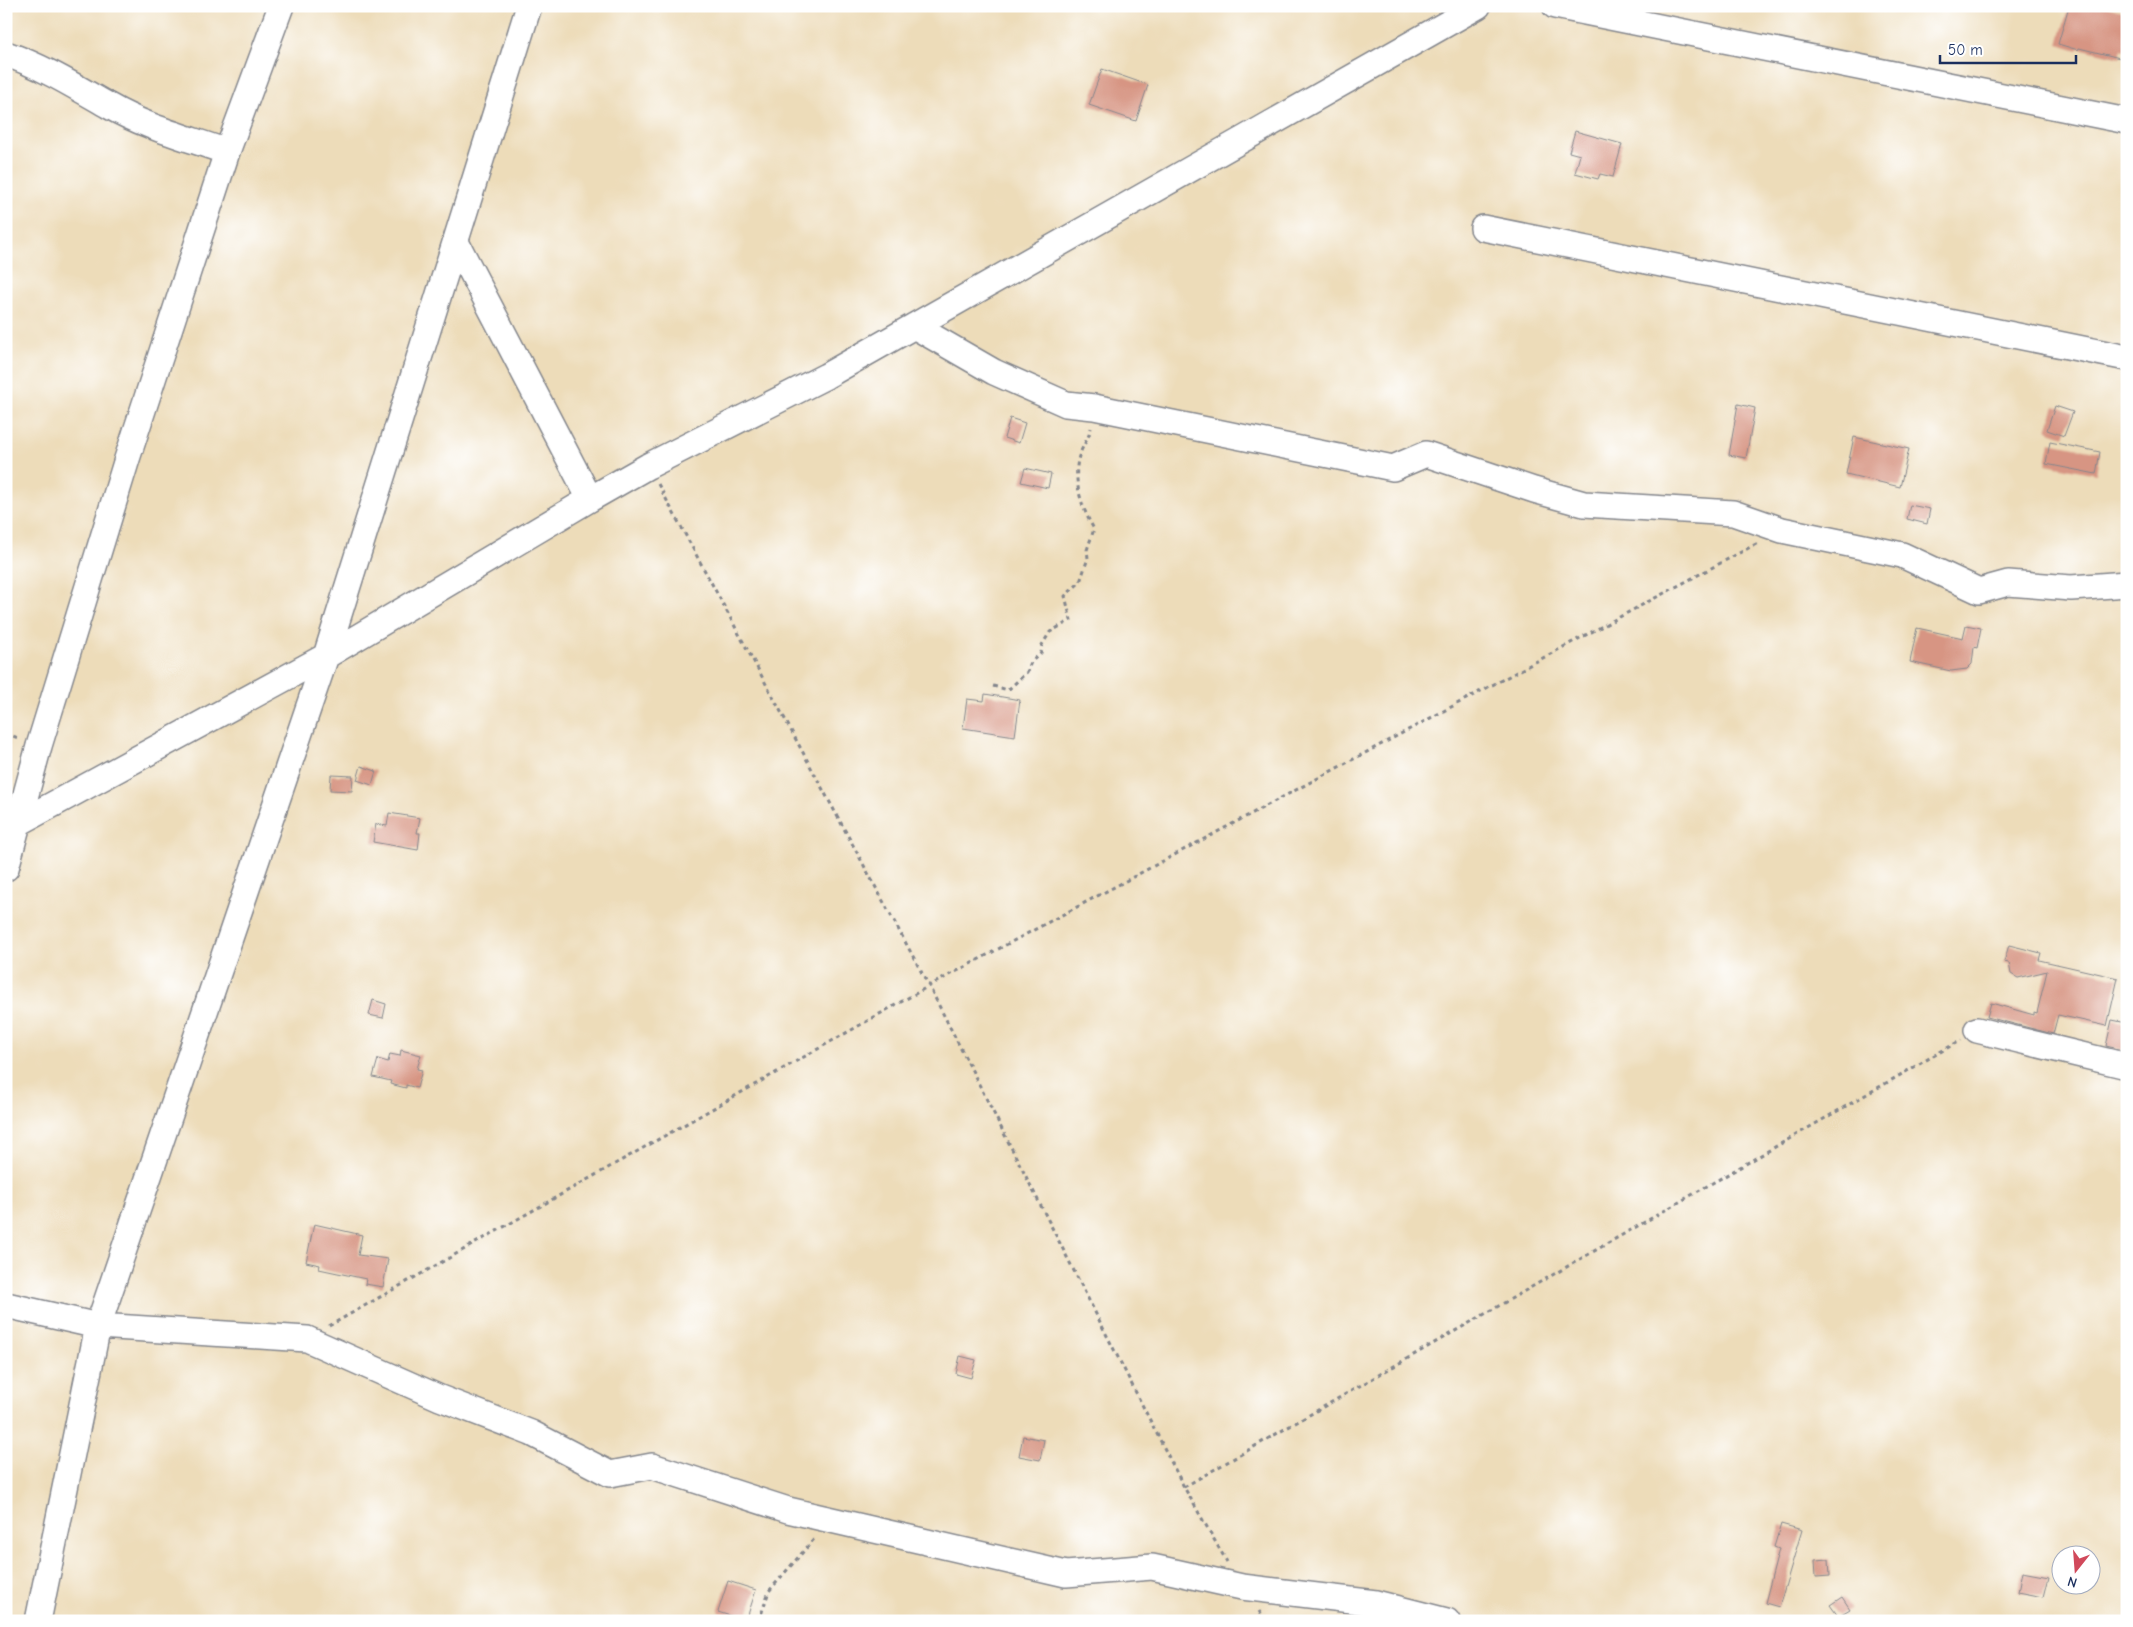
<svg xmlns="http://www.w3.org/2000/svg" width="2133" height="1627" viewBox="0 0 2133 1627" font-family="'Comic Neue',sans-serif">
<rect width="100%" height="100%" fill="#fff"/>
<filter id="ink" filterUnits="userSpaceOnUse"><feTurbulence type="fractalNoise" baseFrequency=".02" numOctaves="2"/><feDisplacementMap in="SourceGraphic" scale="10" xChannelSelector="R" yChannelSelector="G"/><feConvolveMatrix kernelMatrix="1 2 1 2 8 2 1 2 1" color-interpolation-filters="sRGB"/></filter>
<filter id="wash" filterUnits="userSpaceOnUse"><feTurbulence type="fractalNoise" baseFrequency=".0096" numOctaves="4" result="noise"/><feDisplacementMap in="SourceGraphic" scale="20" xChannelSelector="R" yChannelSelector="G"/><feGaussianBlur stdDeviation="1.12" result="paint"/><feColorMatrix in="noise" values="0 0 0 0 0 0 0 0 0 0 0 0 0 0 0 0 0 1.4 0 .05"/><feComposite in="paint" operator="in"/></filter>
<g filter="url(#wash)">
<rect width="100%" height="100%" fill="#eddcb9"/>
<g id="blocks">
<path fill="#d79583" d="M2069,6H2103L2127,12V51L2122,49L2120,58L2079,48L2078,50L2058,44Z
M1102,69L1148,85L1136,121L1089,105Z
M1575,131L1622,144L1613,177L1600,174L1598,179L1575,173L1580,155L1569,152Z
M1738,404L1755,408L1746,458L1729,455Z
M2055,406L2073,412L2064,436L2047,430Z
M1010,418L1025,423L1019,443L1004,438Z
M1854,437L1909,449L1900,487L1846,474Z
M2050,442L2100,452L2096,474L2046,464Z
M1025,468L1051,474L1048,488L1021,482Z
M1910,505L1930,509L1927,524L1907,519Z
M1966,625L1981,628L1977,648L1974,647L1972,664L1967,669L1951,671L1910,662L1917,628L1963,638Z
M985,694L1020,700L1015,736L963,728L967,699L984,701Z
M361,766L376,771L372,785L357,780Z
M331,775L353,776L352,791L330,790Z
M389,813L420,818L417,833H420L418,850L373,842L376,824L387,826Z
M2009,945L2041,953L2039,960L2118,978L2107,1026L2058,1015L2053,1034L1987,1017L1991,1003L2034,1015V1012L2037,1013L2047,971L2018,978L2011,974L2009,963L2004,962Z
M373,1000L386,1004L383,1018L369,1015Z
M2112,1020L2127,1023V1051L2106,1046Z
M401,1050L421,1055L417,1069L422,1070L417,1088L406,1085V1088L390,1084L391,1081L373,1077L378,1059L388,1062L390,1054L400,1056Z
M314,1224L362,1235L358,1255L388,1259L383,1287L365,1284L366,1279L319,1269L320,1265L306,1262Z
M960,1356L976,1360L971,1378L956,1374Z
M1023,1436L1044,1440L1040,1460L1019,1456Z
M1781,1524L1802,1530L1779,1607L1765,1603L1779,1549L1774,1547Z
M1829,1559L1830,1576L1816,1577L1815,1560Z
M2022,1572L2049,1577L2044,1597L2018,1592Z
M728,1581L756,1590L746,1621L718,1612Z
M1842,1597L1850,1609L1838,1616L1830,1605Z"/>
</g>
</g>
<g filter="url(#ink)">
<use href="#blocks" fill-opacity="0" stroke="#84868c" stroke-width="1"/>
<g fill="none" stroke-linecap="round" stroke-linejoin="round">
<g stroke="#84868c" stroke-width="28">
<path id="minor" d="M1555,6L2127,121
M6,54C42,66 76,87 109,106C145,127 188,138 227,152
M1483,228L2127,358
M456,242L590,499L648,466L826,376L1478,6
M914,326L994,372L1066,404L1094,407L1393,468L1426,454L1534,490L1584,504L1733,513L1782,530L1902,555L1979,591L2008,583L2071,588L2127,584
M17,824L326,656L590,499
M6,868L39,746L127,459L227,152L281,6
M1977,1030L2127,1066
M6,1305L98,1326L307,1339L440,1398L531,1433L610,1474L652,1466L788,1510L1066,1574L1152,1567L1242,1587L1376,1603L1447,1621
M38,1621L98,1326L326,656L529,6"/>
</g>
<path stroke="#84868c" stroke-width="3" stroke-dasharray="4 4" stroke-linecap="butt" d="M658,484L929,986L1184,1487L1227,1562
M993,686L1008,690L1027,672L1031,662L1041,653L1042,645L1050,632L1071,620L1065,596L1080,582L1088,558L1087,550L1094,529C1083,511 1073,482 1078,460C1080,449 1089,439 1091,428
M6,733L20,739
M329,1326L929,986L1758,543
M1184,1487L1961,1040
M1259,1611L1266,1621
M759,1621L769,1591L815,1538"/>
<use href="#minor" stroke="#fff" stroke-width="25"/>
</g>
</g>
<rect width="2133" height="1627" fill="none" stroke="#fff" stroke-width="25"/>
<g transform="translate(2076 1570) rotate(197)"><circle r="24" fill="#ffffff" stroke="#a4acbf"/>
<path d="M0-4L9 19L0 12L-9 19Z" fill="#d1495b"/>
<text y="-8" font-size="14" font-weight="bold" text-anchor="middle" fill="#1b2f5e">N</text>
</g>
<path d="M1940 55v8h136v-8" fill="none" stroke="#1b2f5e" stroke-width="2.5"/>
<text x="1948" y="55" font-size="15" fill="#1b2f5e" stroke="#ffffff" stroke-width="4" paint-order="stroke">50 m</text>
</svg>
